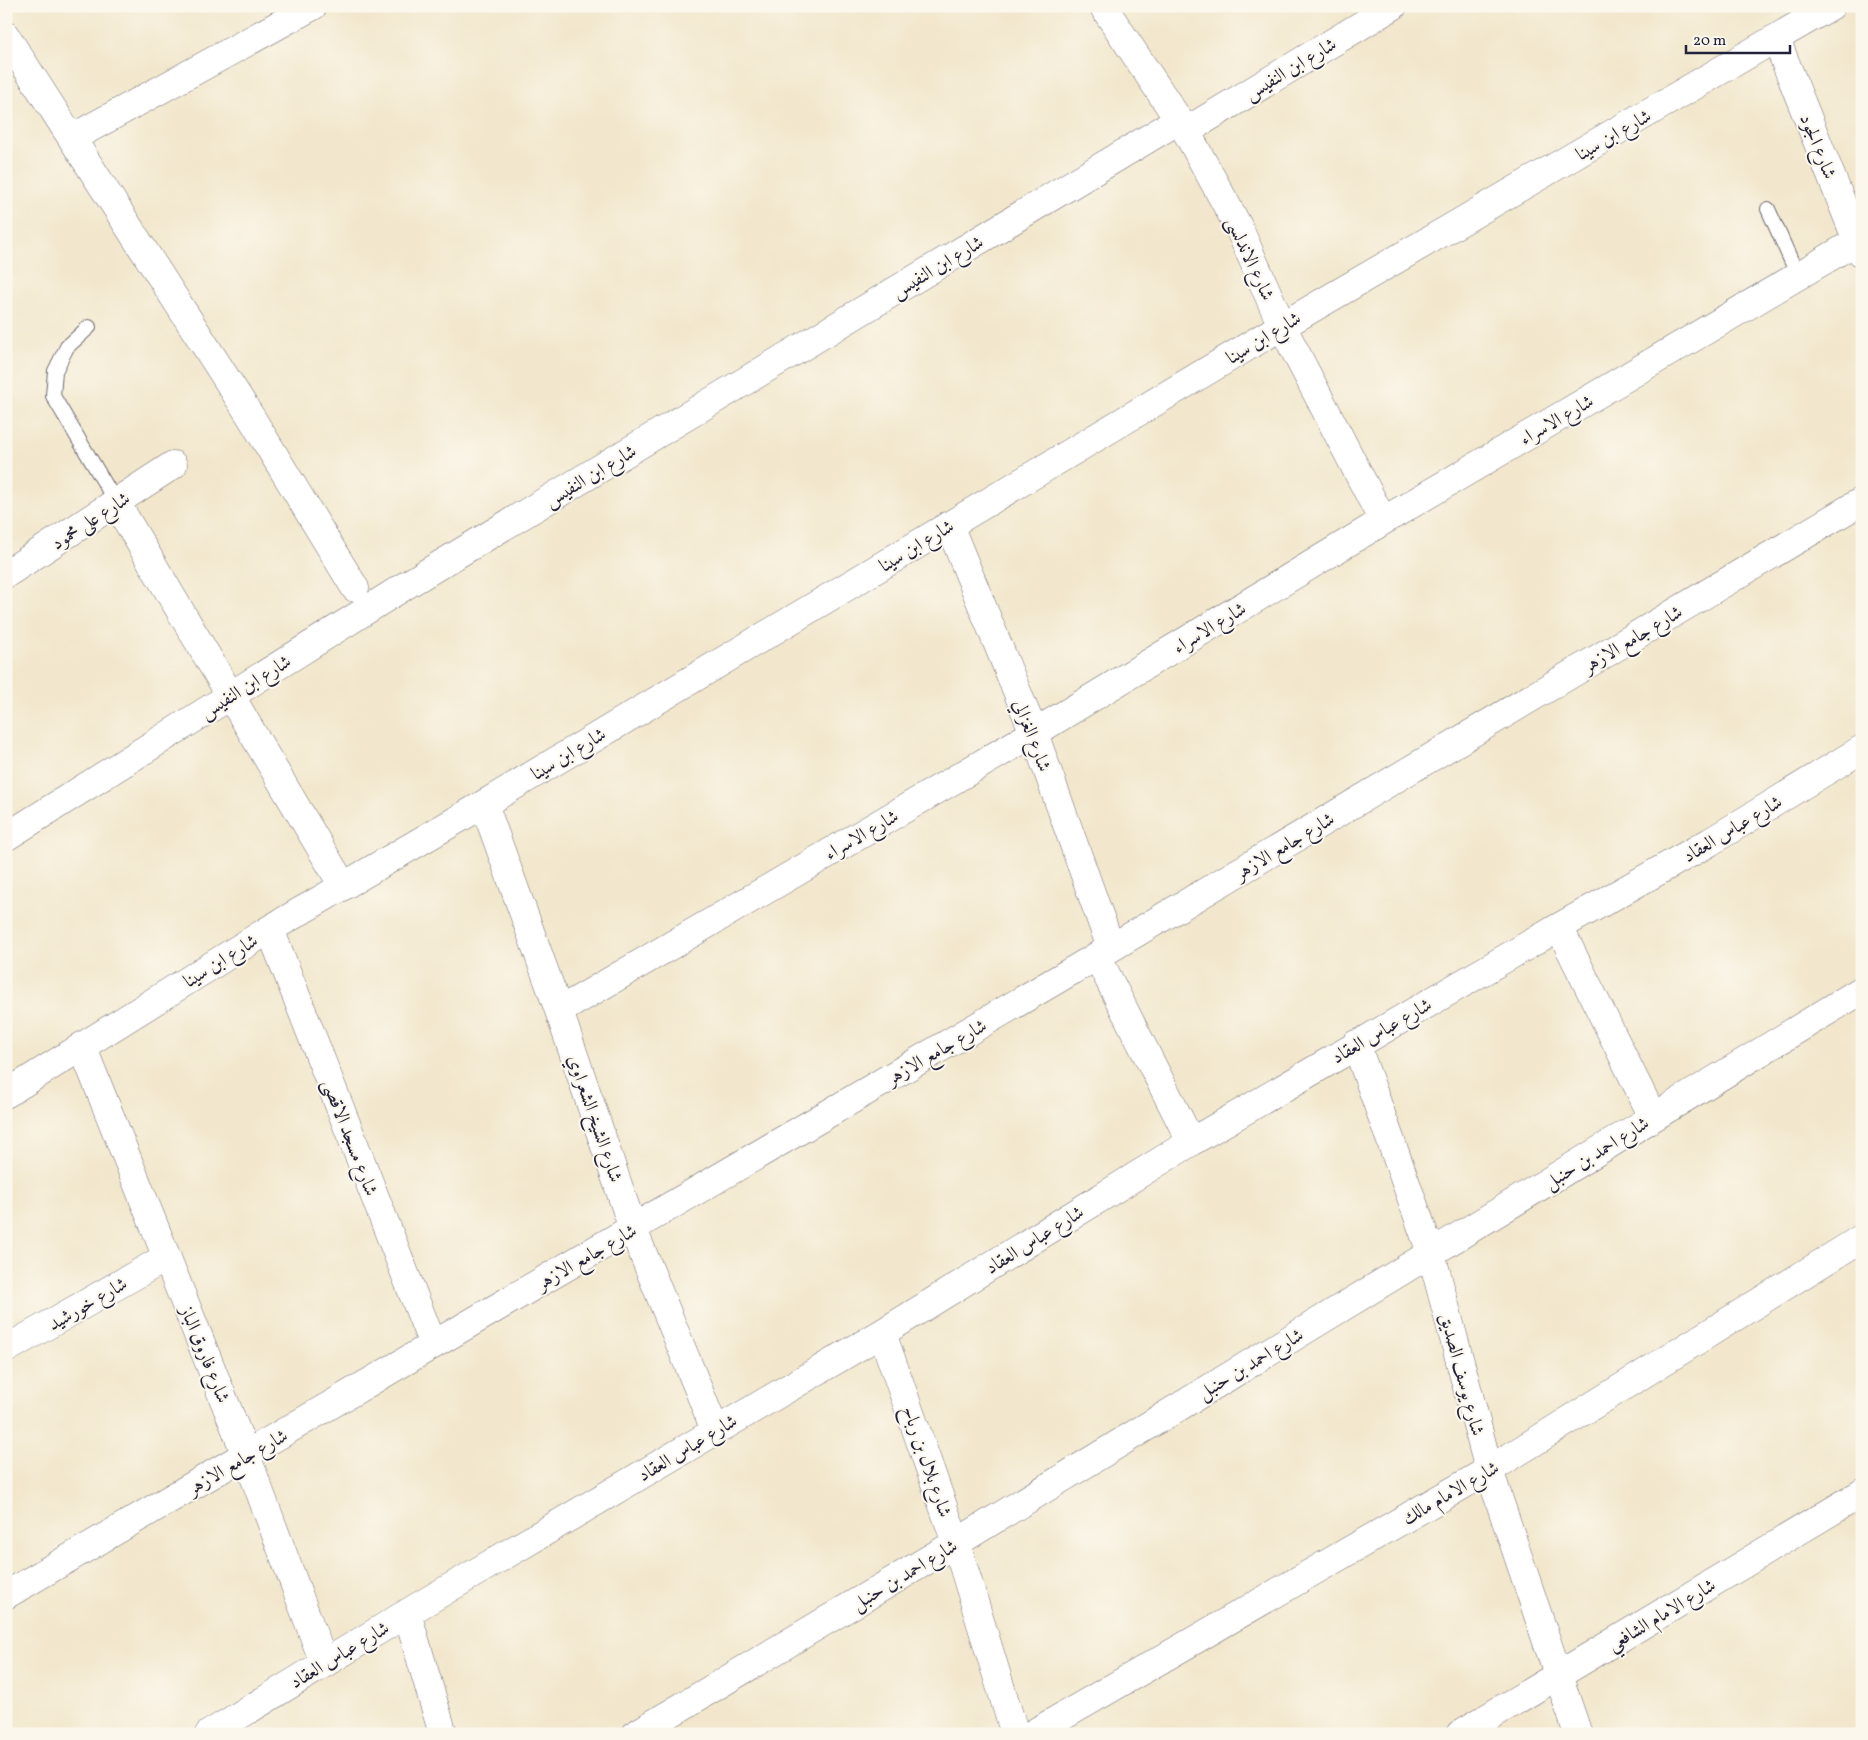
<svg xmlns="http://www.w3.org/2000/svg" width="1868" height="1740" viewBox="0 0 1868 1740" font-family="Vollkorn,Amiri,serif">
<rect width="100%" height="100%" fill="#fbf7ec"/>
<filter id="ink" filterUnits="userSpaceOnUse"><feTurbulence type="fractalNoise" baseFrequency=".02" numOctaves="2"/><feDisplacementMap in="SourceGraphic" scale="10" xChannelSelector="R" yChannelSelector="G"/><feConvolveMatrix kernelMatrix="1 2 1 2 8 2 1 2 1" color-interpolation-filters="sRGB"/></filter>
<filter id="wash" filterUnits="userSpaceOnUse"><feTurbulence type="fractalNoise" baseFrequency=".0096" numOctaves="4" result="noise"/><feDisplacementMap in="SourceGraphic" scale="20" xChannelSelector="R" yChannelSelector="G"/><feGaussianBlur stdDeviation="1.12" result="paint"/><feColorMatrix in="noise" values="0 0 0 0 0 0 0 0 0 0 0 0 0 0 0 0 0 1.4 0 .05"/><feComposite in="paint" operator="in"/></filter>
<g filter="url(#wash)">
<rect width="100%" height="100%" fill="#f2e7cc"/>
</g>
<g filter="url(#ink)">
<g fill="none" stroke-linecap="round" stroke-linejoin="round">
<g stroke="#6b676e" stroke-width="16">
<path id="service" d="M1768,209L1798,276
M89,327L67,347L55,371L53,396L117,504"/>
</g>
<g stroke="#6b676e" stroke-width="29">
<path id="minor" d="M1103,6L1186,131L1238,226L1282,326L1383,521
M6,36L251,417L355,588
M1776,39L1862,253
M1186,131L1393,6
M72,138L313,6
M117,504L343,886
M949,525L1034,733L1111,948
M6,574L173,465
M484,804L559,1011L633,1229L715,1430
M6,837L408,584L1179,120
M1559,927L1653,1117
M270,929L433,1345
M1097,956L1191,1142
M559,1011L1034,733L1383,521L1857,241
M1356,1044L1431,1253L1489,1470L1578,1734
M82,1046L246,1455L324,1663
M6,1094L270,929L484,804L1282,326L1831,6
M882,1333L956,1543L1015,1734
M6,1349L167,1257
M6,1595L1111,948L1862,501
M407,1613L443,1734
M209,1734L407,1613L882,1333L1191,1142L1559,927L1710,842L1862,749
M636,1734L956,1543L1862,990
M1032,1734L1489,1470L1862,1238
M1460,1734L1862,1493"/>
</g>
<use href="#service" stroke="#fff" stroke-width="14"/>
<use href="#minor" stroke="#fff" stroke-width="28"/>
</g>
</g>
<g text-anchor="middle" stroke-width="4" stroke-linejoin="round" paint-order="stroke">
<g font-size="19" fill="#22223b" stroke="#fbf7ec">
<text transform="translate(1290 68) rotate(-31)" y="7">شارع ابن النفيس</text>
<text transform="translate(1613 134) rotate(-30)" y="7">شارع ابن سينا</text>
<text transform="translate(1819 146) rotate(68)" y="7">شارع الجود</text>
<text transform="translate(1251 258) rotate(65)" y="7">شارع الاندلسى</text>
<text transform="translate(937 266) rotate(-31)" y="7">شارع ابن النفيس</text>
<text transform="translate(1263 337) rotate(-31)" y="7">شارع ابن سينا</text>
<text transform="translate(1556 419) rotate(-30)" y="7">شارع الاسراء</text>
<text transform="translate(590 475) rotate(-31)" y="7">شارع ابن النفيس</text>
<text transform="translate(90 520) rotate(-33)" y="7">شارع على محمود</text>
<text transform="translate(916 545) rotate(-31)" y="7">شارع ابن سينا</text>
<text transform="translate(1209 627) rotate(-31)" y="7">شارع الاسراء</text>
<text transform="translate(1632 638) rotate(-31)" y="7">شارع جامع الازهر</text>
<text transform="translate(245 686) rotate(-32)" y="7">شارع ابن النفيس</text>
<text transform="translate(1033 735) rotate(69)" y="7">شارع الغزالي</text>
<text transform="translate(568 753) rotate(-31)" y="7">شارع ابن سينا</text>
<text transform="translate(1732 828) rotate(-31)" y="7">شارع عباس العقاد</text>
<text transform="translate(861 834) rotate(-30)" y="7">شارع الاسراء</text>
<text transform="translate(1284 845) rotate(-31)" y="7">شارع جامع الازهر</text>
<text transform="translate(220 960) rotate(-32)" y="7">شارع ابن سينا</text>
<text transform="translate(1381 1030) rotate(-30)" y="7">شارع عباس العقاد</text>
<text transform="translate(936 1051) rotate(-30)" y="7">شارع جامع الازهر</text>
<text transform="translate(596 1118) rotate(71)" y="7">شارع الشيخ الشعراوي</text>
<text transform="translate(351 1137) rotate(69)" y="7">شارع مسجد الاقصى</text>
<text transform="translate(1596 1152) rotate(-32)" y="7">شارع احمد بن حنبل</text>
<text transform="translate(1034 1239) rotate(-32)" y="7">شارع عباس العقاد</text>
<text transform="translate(586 1256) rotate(-30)" y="7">شارع جامع الازهر</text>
<text transform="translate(87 1303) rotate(-30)" y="7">شارع خورشيد</text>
<text transform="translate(206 1354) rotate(68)" y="7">شارع فاروق الباز</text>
<text transform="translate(1250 1363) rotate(-31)" y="7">شارع احمد بن حنبل</text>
<text transform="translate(1463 1374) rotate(75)" y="7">شارع يوسف الصديق</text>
<text transform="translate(687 1447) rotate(-31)" y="7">شارع عباس العقاد</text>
<text transform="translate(237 1461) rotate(-30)" y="7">شارع جامع الازهر</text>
<text transform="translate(928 1461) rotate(71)" y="7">شارع بلال بن رباح</text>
<text transform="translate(1450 1492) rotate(-30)" y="7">شارع الامام مالك</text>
<text transform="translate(904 1574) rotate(-31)" y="7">شارع احمد بن حنبل</text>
<text transform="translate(1661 1614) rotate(-31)" y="7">شارع الامام الشافعي</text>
<text transform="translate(339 1654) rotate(-31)" y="7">شارع عباس العقاد</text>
</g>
</g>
<rect width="1868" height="1740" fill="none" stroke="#fbf7ec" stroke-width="25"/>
<path d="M1686 45v8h104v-8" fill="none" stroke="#22223b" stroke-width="2.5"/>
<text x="1693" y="45" font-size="15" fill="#22223b" stroke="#fbf7ec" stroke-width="4" paint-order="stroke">20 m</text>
</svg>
